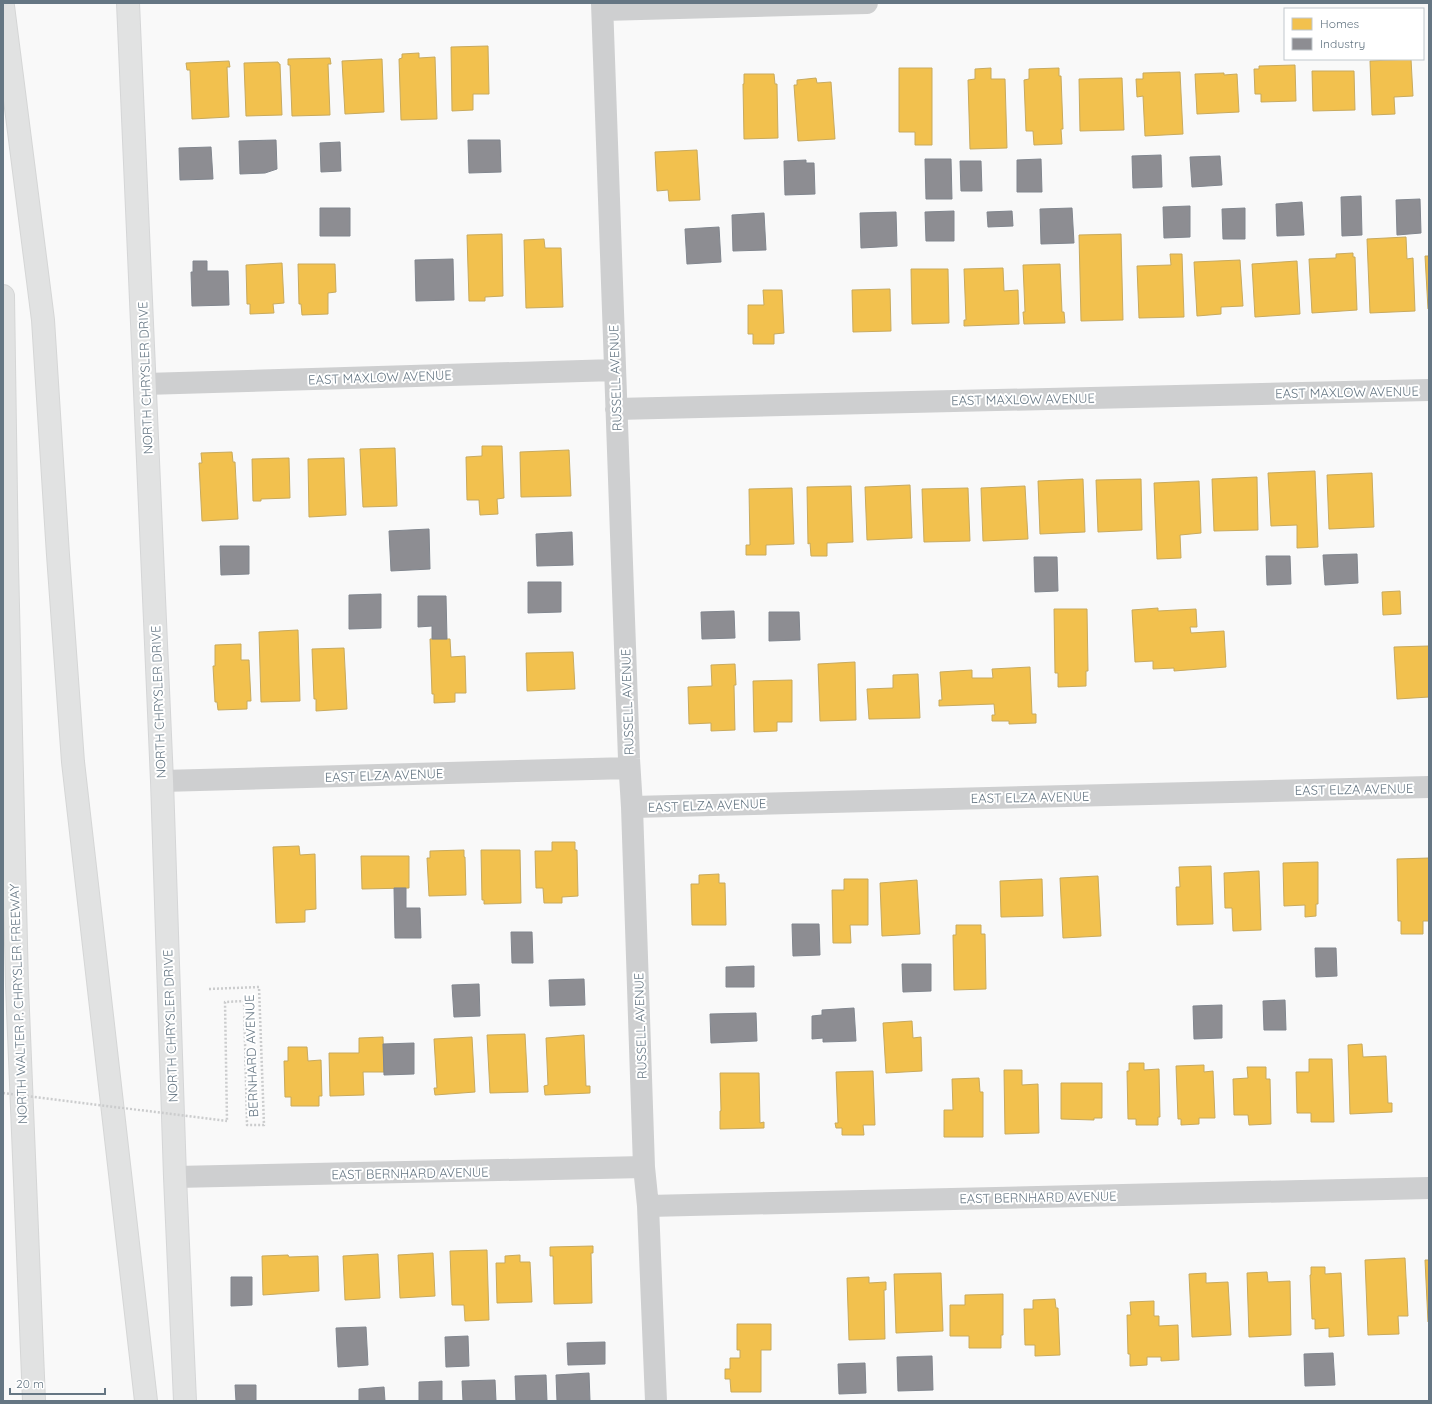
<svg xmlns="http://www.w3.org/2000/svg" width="1432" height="1404" viewBox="0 0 1432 1404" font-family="Quicksand,sans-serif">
<rect width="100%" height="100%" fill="#f9f9f9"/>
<path fill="#f2c14e" stroke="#c8aa5e" d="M488,46L489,94H473V110L452,111L451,47Z
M419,53V58L435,57L437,119L401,120L399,59L402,58V54Z
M330,58L331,64H328L330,115L292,116L290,65H288V59Z
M382,59L384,112L345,114L342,61Z
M1411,59L1413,96L1394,97L1395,114L1372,115L1370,61Z
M229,61L230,67H227L229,117L192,119L190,70H187L186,63Z
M278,62L279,64H280L282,115L246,116L244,63Z
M1295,65L1296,101L1261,102V94H1255L1254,69H1259V66Z
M899,68H932V145H915V132H899Z
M991,68V79H1005L1007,148L970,149L968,80L975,79V69Z
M1059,68V76H1061L1063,129H1061L1062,144L1034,145L1033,131H1026L1024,80L1029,79V69Z
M1312,71H1354L1355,110L1313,111Z
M1180,72L1183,134L1145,136L1143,96L1137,97L1136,79H1143V73Z
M1224,73V75L1237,74L1239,112L1197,114L1195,74Z
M744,74H774L775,84H777L778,138L744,139L743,84H744Z
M816,78L817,83L831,82L835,139L798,141L794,85H797V80Z
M1122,78L1124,130L1080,131L1079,79Z
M697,150L700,200L669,201L668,190L657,191L655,152Z
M502,234L503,296L485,297V301H469L467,235Z
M1121,234L1123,320L1081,321L1079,235Z
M1406,237L1407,259L1413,258L1415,311L1370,313L1367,239Z
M544,239L545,248H561L563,307L526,308L524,240Z
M1353,253V257H1355L1357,310L1312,313L1309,259L1336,258V254Z
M1170,254H1182L1184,317L1139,318L1137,266L1171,265Z
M1425,256H1429V309H1428Z
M1240,260L1243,306L1221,307V314L1197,316L1194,262Z
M1297,261L1300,314L1255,317L1252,264Z
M282,263L284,303L273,304L274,313L250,314V304H247L246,265Z
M298,264H335L336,292L328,293V314L302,315L301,304H299Z
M1060,264L1062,312H1064L1065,323L1024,324L1023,312H1025L1023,265Z
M1003,268L1004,291L1018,290L1019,324L964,326V320H966L964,269Z
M911,269H948L949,323L912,324Z
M890,289L891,331L853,332L852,290Z
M763,290H782L784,333L774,334V344H753V334H748V305H764Z
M482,446H502L504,498L497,499L498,514L480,515L479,500H467L466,457L482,456Z
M395,448L397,506L363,507L360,449Z
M569,450L571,496L521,497L520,452Z
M232,452L233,462H235L238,519L202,521L199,463H202L201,453Z
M289,458L290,498L261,499V501H253L252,459Z
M344,458L346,515L309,517L308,459Z
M1315,471L1318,547L1297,548V525L1271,526L1268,473Z
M1372,473L1374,527L1329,529L1327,475Z
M1257,477L1258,530L1214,531L1212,479Z
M1083,479L1085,532L1040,534L1038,481Z
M1141,479L1142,530L1098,532L1096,480Z
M1199,481L1201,533L1180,535L1181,558L1157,559L1154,483Z
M910,485L912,538L867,540L865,487Z
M851,486L853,542L827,543V556H811L810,543L808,544L807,487Z
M1025,486L1028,539L983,541L981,488Z
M792,488L794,544L766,545V555H746V545H750L749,489Z
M968,488L970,541L924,542L922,489Z
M1400,591L1401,614L1383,615L1382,592Z
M1158,608V611L1196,609L1197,627H1190L1191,633L1224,631L1226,667L1174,671V668L1153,669V661L1135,662L1132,610Z
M1054,609H1087L1088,671H1086V686L1058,687V673H1055Z
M298,630L300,701L261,702L259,632Z
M430,639H450L451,657L465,656L466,693H455V702L434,703V694H432Z
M241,644V660H249L251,701H247V709L218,710L217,702H215L213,666H215V645Z
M1429,646V697L1397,699L1394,647Z
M344,648L347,709L316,711V699H314L312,649Z
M573,652L575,689L527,691L526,653Z
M855,662L856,720L820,721L818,664Z
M735,664L736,685H734L735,730L711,731V723L689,724L688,687L712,686L711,665Z
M1030,667L1032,714H1036V723L1009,724V721H992V715H995L994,704L939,706V700H942L940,672L972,670V678H993L992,669Z
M918,674L920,718L869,719L867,689L893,688V675Z
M792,680V722H777V731L754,732L753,681Z
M552,842H575V850H577L578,896L562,897V903H544L543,888H536L535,851H552Z
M299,846L300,855L315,854L316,909L305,910V922L276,923L273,847Z
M464,850V857H465L466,895L429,896L427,858H430V851Z
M481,850H520L521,903L484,904V900H482Z
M361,856H409V888L362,889Z
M1429,858V921H1423V934H1401V921H1398L1397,859Z
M1318,862V904H1316V916L1305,917V905L1284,906L1283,863Z
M1211,866L1213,924L1177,925L1176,887H1180L1179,867Z
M1259,871L1261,930L1233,931L1232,908H1225L1224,873Z
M719,874V883H725L726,925H692L691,884H699V875Z
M1098,876L1101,936L1063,938L1060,878Z
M844,879H868V925H850L851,943H833L832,890H844Z
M1042,879L1043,916L1001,917L1000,881Z
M917,880L920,934L882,936L880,883Z
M956,925H981V934H985L986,989L954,990L953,935H956Z
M912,1021L913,1038L921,1037L922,1071L886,1073L883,1023Z
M525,1034L528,1092L490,1093L487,1035Z
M584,1035L586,1086H590V1093L545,1095L544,1086L548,1085L546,1038Z
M383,1037L384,1072H363L364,1095L330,1096L329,1053H359V1038Z
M472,1037L475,1092L435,1095L434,1088H437L434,1039Z
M1362,1044L1363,1057L1386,1056L1388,1103H1392V1112L1350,1114L1348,1045Z
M288,1047H307L308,1061L321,1060L322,1096H319V1106H291V1097H285L284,1061H288Z
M1309,1059H1332L1334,1122H1311V1113H1297L1296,1072H1309Z
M1129,1063H1144V1070L1159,1069L1160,1117H1158V1125H1136V1119H1128L1127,1071H1129Z
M1204,1065V1072L1213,1071L1215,1118H1199V1124L1181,1125V1119H1178L1176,1066Z
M1247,1067H1266V1079H1270L1271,1124L1249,1125L1248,1115H1234L1233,1079L1248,1078Z
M1004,1070H1022V1085L1038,1084L1039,1133L1005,1134Z
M873,1071L875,1125H863L864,1135H842V1128H836L835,1123H838L836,1072Z
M720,1073H759L760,1123L764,1122V1128L720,1129V1111H721Z
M979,1078L980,1092H983V1137H944V1110H953L952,1079Z
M1061,1083H1102V1118H1094V1120L1061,1119Z
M593,1246V1253H591L592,1303L554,1304L553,1256H550V1247Z
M487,1250L489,1320L465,1321L464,1305H452L450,1251Z
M433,1253L435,1296L400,1298L398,1255Z
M378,1254L380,1298L345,1300L343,1256Z
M288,1255L289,1257L318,1256L319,1291L263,1295L262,1256Z
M520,1255V1262H530L532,1302L497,1303L496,1263H505V1256Z
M1405,1258L1408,1316H1398L1399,1334L1368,1335L1365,1260Z
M1425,1260H1429V1322H1428Z
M1311,1267H1325V1274L1341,1273L1344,1336L1329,1337V1328L1315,1329V1319H1312L1310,1275H1311Z
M1267,1272L1268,1282L1290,1281L1291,1335L1249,1337L1247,1273Z
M941,1273L943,1331L896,1333L894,1274Z
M1206,1273V1283L1228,1282L1231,1335L1192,1337L1189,1274Z
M869,1277V1283L886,1282V1290H884L885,1339L849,1340L847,1278Z
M1003,1294V1335H1001V1348H969V1336H950V1305H965V1295Z
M1055,1299L1056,1308H1058L1060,1355L1035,1356V1345H1025L1024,1309H1033V1300Z
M1154,1301V1316H1159V1326L1178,1325L1179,1360L1161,1361V1357H1147V1365L1130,1366V1354H1128L1127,1315H1131L1130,1302Z
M737,1324H771V1350H761V1392H731L730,1379H725V1369H730V1358H740V1350H737Z"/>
<path fill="#8d8d92" stroke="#81868e" d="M276,140L277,169L265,173L240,174L239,141Z
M468,140H500L501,172L469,173Z
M340,142L341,171L321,172L320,143Z
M211,147L213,179L180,180L179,148Z
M1161,155L1162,187L1133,188L1132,156Z
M1220,156L1222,185L1192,187L1190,157Z
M925,159H951L952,199H926Z
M1041,159L1042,192H1017V160Z
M806,160V163H814L815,194L785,195L784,161Z
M960,161H981L982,191H961Z
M1361,196L1362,235L1342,236L1341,197Z
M1420,199L1421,233L1397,235L1396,200Z
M1302,202L1304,235L1277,236L1276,204Z
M1190,206V237L1164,238L1163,207Z
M320,208H350V236H320Z
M1072,208L1074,243L1041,244L1040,209Z
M1245,208V239H1223L1222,209Z
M954,211V241H926L925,212Z
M1012,211L1013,226L988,227L987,212Z
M896,212L897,246L861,248L860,213Z
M764,213L766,250L733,251L732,215Z
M719,227L721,262L687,264L685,229Z
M453,259L454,300L416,301L415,260Z
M193,261H207V271H228L229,305L192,306L191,272H193Z
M429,529L430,569L391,571L389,531Z
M572,532L573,565L537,566L536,534Z
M220,546H249V574L221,575Z
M1357,554L1358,583L1325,585L1323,555Z
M1266,556H1290L1291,584L1267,585Z
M1034,557H1057L1058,591L1035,592Z
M528,582H561V612L528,613Z
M381,594V628L349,629V595Z
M418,596H446L447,639H432V626L418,627Z
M734,611L735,638L702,639L701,612Z
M769,612H799L800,640L769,641Z
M394,888H406V908H420L421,938H395Z
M792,924H819L820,955L793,956Z
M511,932H532L533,963H512Z
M1315,948H1336L1337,976L1316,977Z
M902,964H931V991L903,992Z
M754,966V987H726V967Z
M584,979L585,1005L550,1006L549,980Z
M479,984L480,1016L454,1017L452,985Z
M1285,1000L1286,1030H1264L1263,1001Z
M1222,1005V1038L1194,1039L1193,1006Z
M854,1008L856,1041L823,1042V1038L812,1039V1016L822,1015V1010Z
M756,1013L757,1041L711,1043L710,1014Z
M414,1043V1074L384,1075L383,1044Z
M231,1277H252V1305L231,1306Z
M366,1327L368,1365L338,1367L336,1328Z
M468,1336L469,1366L446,1367L445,1337Z
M605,1342V1364L568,1365L567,1343Z
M1333,1353L1335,1385L1305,1386L1304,1354Z
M932,1356L933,1390L898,1391L897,1357Z
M865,1363L866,1393L839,1394L838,1364Z
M589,1373L590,1401H557L556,1375Z
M546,1375L547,1401H516L515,1376Z
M495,1380L496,1401H463L462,1381Z
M442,1381V1401H419V1382Z
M235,1385H256V1401H236Z
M384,1387L385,1401H359V1389Z"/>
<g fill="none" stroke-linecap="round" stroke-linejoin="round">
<g stroke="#d5d6d7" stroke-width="24">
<path id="secondary" d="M128,3L162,781L175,1177L185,1401"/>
</g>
<g stroke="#d5d6d6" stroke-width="24">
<path id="highway" d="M3,6L43,320L58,555L73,762L146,1401
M3,296L7,564L17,986L34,1401"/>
</g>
<path stroke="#cbcccd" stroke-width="2.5" stroke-dasharray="2 2" stroke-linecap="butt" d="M209,989L259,987L264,1125H247L244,1001L225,1002L227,1121"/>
<path stroke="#cecfd0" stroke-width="22" d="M602,3L629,759L632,807L644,1167L648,1206L656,1401
M603,10L867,3
M145,384L615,370
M616,409L1429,390
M162,781L629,768
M632,807L1429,787
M175,1177L644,1167
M648,1206L1429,1188"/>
<use href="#secondary" stroke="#e1e2e2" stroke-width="22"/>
<use href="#highway" stroke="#e1e2e2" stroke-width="22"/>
<path stroke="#cbcccd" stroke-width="2.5" stroke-dasharray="2 2" stroke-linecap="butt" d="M3,1093L227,1121"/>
</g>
<g text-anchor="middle" stroke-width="4" stroke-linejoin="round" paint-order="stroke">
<g font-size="13" fill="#657683" stroke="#fff">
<text transform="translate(380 377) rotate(-2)" y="5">EAST MAXLOW AVENUE</text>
<text transform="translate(145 378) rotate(-92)" y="5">NORTH CHRYSLER DRIVE</text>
<text transform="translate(615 378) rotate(-92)" y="5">RUSSELL AVENUE</text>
<text transform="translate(1347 392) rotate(-1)" y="5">EAST MAXLOW AVENUE</text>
<text transform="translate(1023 399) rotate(-1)" y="5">EAST MAXLOW AVENUE</text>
<text transform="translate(158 702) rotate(-92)" y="5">NORTH CHRYSLER DRIVE</text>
<text transform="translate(627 702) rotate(-92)" y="5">RUSSELL AVENUE</text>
<text transform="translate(384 775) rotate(-2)" y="5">EAST ELZA AVENUE</text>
<text transform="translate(1354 789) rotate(-1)" y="5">EAST ELZA AVENUE</text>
<text transform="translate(1030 797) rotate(-1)" y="5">EAST ELZA AVENUE</text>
<text transform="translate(707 805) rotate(-2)" y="5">EAST ELZA AVENUE</text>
<text transform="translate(18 1004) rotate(-92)" y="5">NORTH WALTER P. CHRYSLER FREEWAY</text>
<text transform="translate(170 1026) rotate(-92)" y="5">NORTH CHRYSLER DRIVE</text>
<text transform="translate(640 1026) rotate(-92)" y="5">RUSSELL AVENUE</text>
<text transform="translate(251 1056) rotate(-92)" y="5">BERNHARD AVENUE</text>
<text transform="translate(410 1173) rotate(-1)" y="5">EAST BERNHARD AVENUE</text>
<text transform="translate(1038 1197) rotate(-1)" y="5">EAST BERNHARD AVENUE</text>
</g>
</g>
<rect width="1432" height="1404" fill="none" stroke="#657683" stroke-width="8"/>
<rect x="1284" y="8" width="140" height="52" fill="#ffffff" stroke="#c1c8cd"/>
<rect x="1292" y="18" width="20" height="12" fill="#f2c14e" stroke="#c1c8cd"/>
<text x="1320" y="28" font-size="12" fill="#657683">Homes</text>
<rect x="1292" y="38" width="20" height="12" fill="#8d8d92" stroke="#c1c8cd"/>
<text x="1320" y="48" font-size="12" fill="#657683">Industry</text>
<path d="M10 1388v6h95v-6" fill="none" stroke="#657683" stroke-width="2"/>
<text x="16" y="1388" font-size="12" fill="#657683" stroke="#ffffff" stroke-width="3" paint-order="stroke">20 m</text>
</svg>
